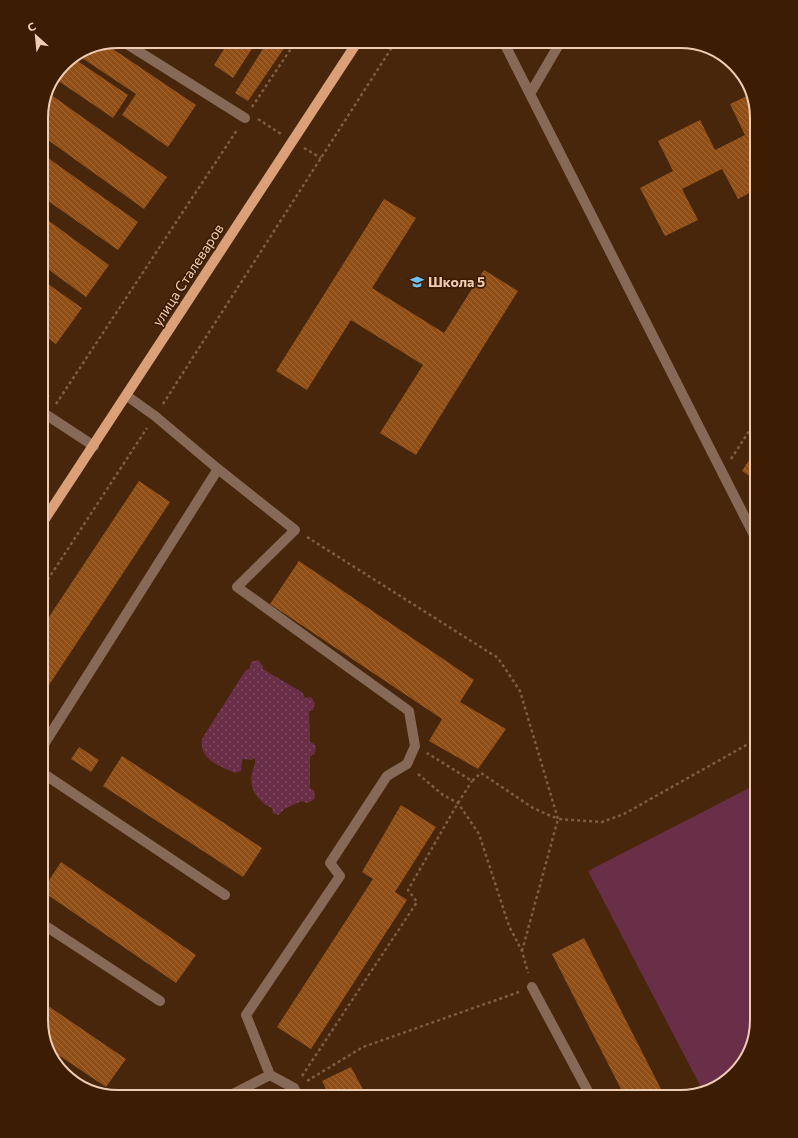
<svg xmlns="http://www.w3.org/2000/svg" width="798" height="1138" viewBox="0 0 798 1138" font-family="Commissioner,sans-serif">
<defs>
<pattern id="grass-dots" width="8" height="8" patternUnits="userSpaceOnUse"><rect width="8" height="8" fill="#692f48"/><path d="M2 2h.1M6 6h.1" fill="none" stroke="#7f4c60" stroke-width="1.8" stroke-linecap="round"/></pattern>
<pattern id="building-back-hatch" width="6" height="6" patternUnits="userSpaceOnUse"><rect width="6" height="6" fill="#914f18"/><path d="M-1 5l2 2M0 0l6 6M5-1l2 2" fill="none" stroke="#a16737"/></pattern>
</defs>
<rect width="100%" height="100%" fill="#47260c"/>
<path fill="url(#grass-dots)" d="M258,660L263,666V669L303,693L305,698L311,697L315,703L313,710L309,711L310,742C316,744 317,747 315,753L310,757V788L314,791L315,798L312,801L307,803L302,801L284,809L279,815L273,813L272,808C259,803 248,788 252,773C253,767 256,765 255,758L251,760L244,759L242,760L241,771L235,773C220,766 199,760 202,739L245,671L250,668L251,662Z"/>
<path fill="#692f48" d="M757,784V1020L747,1059L718,1087L703,1091L588,871Z"/>
<path fill="url(#building-back-hatch)" d="M229,41H257L233,78L214,65Z
M268,41H289L248,101L235,93Z
M107,45L196,105L168,147L122,115L136,94L79,56Z
M73,58L128,95L113,118L54,78L67,60Z
M47,92L167,177L144,209L41,135V113Z
M751,94L757,118V151L751,154L757,166V189L738,199L722,169L682,189L698,220L665,236L640,188L673,171L658,141L700,120L715,150L745,135L730,104Z
M41,153L138,222L118,250L41,196Z
M384,199L416,218L372,288L444,333L484,270L518,291L416,455L380,433L423,365L351,320L307,390L276,371Z
M41,215L109,265L86,297L41,264Z
M41,279L82,308L56,344L41,333Z
M41,390L50,396L41,409Z
M757,448V481L742,471Z
M139,481L170,502L41,697V629Z
M299,561L474,680L460,702L506,729L478,769L429,741L442,719L270,604Z
M79,747L99,760L91,772L71,759Z
M122,756L262,848L243,877L103,786Z
M401,805L436,827L395,892L407,900L311,1049L277,1027L373,879L362,872Z
M61,862L196,955L176,983L42,891Z
M584,938L665,1097H625L552,954Z
M41,1001L126,1059L106,1087L48,1048L41,1020Z
M351,1067L367,1097H330L322,1081Z"/>
<g fill="none" stroke-linecap="round" stroke-linejoin="round">
<path stroke="#7e5d43" stroke-width="2.5" stroke-dasharray="3 3" stroke-linecap="butt" d="M252,107L296,41
M258,119L281,134
M304,148L321,158
M56,404L237,130
M163,404L396,41
M731,459L757,419
M307,537L498,658L520,691L558,819L533,808L481,773L472,781L427,753
M41,590L147,428
M418,774L443,795L458,803L479,834L509,926L522,951L528,973
M522,951L558,819L602,822L624,814L757,739
M302,1076L417,902L408,890L458,803L472,781
M307,1081L363,1047L519,992"/>
<path stroke="#866956" stroke-width="10" d="M122,41L245,118
M503,41L757,541
M530,94L561,41
M42,412L94,446
M218,469L295,530L237,587L409,711L415,746L407,764L387,776L330,863L340,876L246,1015L270,1075L227,1097
M41,749L218,469L155,416L127,396
M41,772L225,895
M41,923L160,1001
M532,987L591,1097
M270,1075L294,1088L299,1097"/>
<path stroke="#dba078" stroke-width="10" d="M41,525L358,41"/>
</g>
<defs>
<g id="school-bare" transform="scale(1.08)"><path d="M0-5L7-2L0 1L-7-2ZM-4 1L0 2.5L4 1V4Q0 6-4 4Z" fill="#6dc2f3" stroke="#3c1c02" stroke-width="2.5" paint-order="stroke"/></g>
</defs>
<g fill-rule="evenodd">
<use href="#school-bare" x="417" y="282"/>
</g>
<g text-anchor="middle" stroke-width="3.5" stroke-linejoin="round" paint-order="stroke">
<g font-size="14" fill="#efccb4" stroke="#3c1c02">
<text transform="translate(188 275) rotate(-57)" y="5">улица Сталеваров</text>
</g>
<g font-size="14" font-weight="bold" fill="#efccb4" stroke="#3c1c02" text-anchor="start">
<text x="428" y="287">Школа 5</text>
</g>
</g>
<path d="M0 0H798V1138H0ZM118 48H680A70 70 0 0 1 750 118V1020A70 70 0 0 1 680 1090H118A70 70 0 0 1 48 1020V118A70 70 0 0 1 118 48Z" fill="#3c1c02" fill-rule="evenodd"/>
<path fill="none" stroke="#efccb4" stroke-width="2" d="M118 48H680A70 70 0 0 1 750 118V1020A70 70 0 0 1 680 1090H118A70 70 0 0 1 48 1020V118A70 70 0 0 1 118 48Z"/>
<g transform="translate(36 36) rotate(333)" stroke="#3c1c02" stroke-width="3" paint-order="stroke">
<path d="M0-3L7 15L0 10L-7 15Z" fill="#efccb4"/>
<text y="-6" font-size="11" font-weight="bold" text-anchor="middle" fill="#efccb4">С</text>
</g>
</svg>
